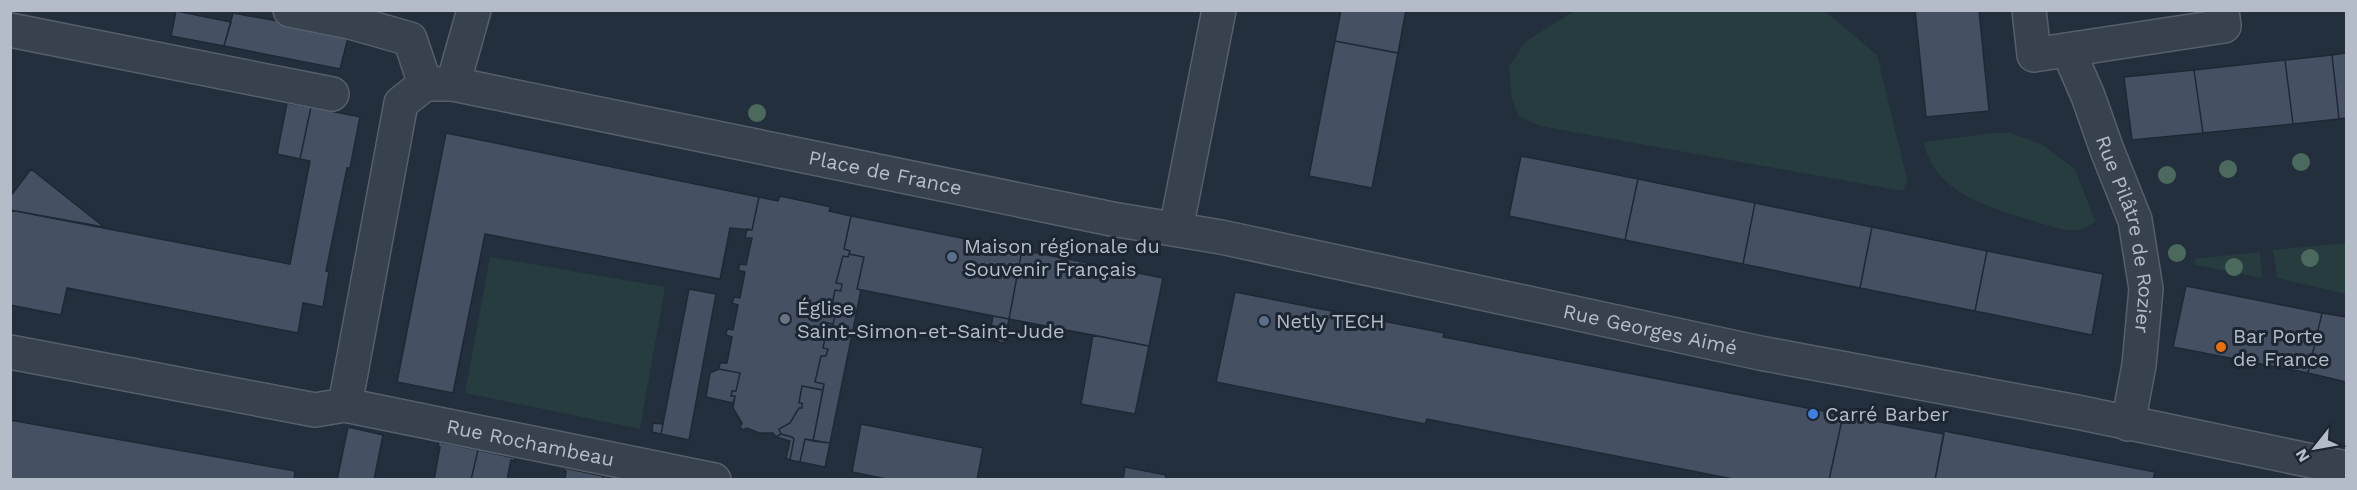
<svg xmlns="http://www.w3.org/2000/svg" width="2357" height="490" viewBox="0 0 2357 490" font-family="'Work Sans',sans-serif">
<rect width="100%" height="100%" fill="#242f3e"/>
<path fill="#263c3f" d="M1815,10L1827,13L1877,55L1907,179L1903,191L1540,126L1519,116L1512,100L1509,67L1525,42L1574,11Z
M1992,133H2011L2041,144L2075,169L2095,221C2091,224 2084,229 2079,230C2065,232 2047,225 2034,221C1993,209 1932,192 1924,142Z
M2346,243V294L2277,278L2273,250Z
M2260,252L2262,278L2196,265L2194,259Z
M490,257L665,287L640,429L465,393Z"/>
<path fill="#455162" stroke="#1f2835" stroke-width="1.5" d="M1341,10H1406L1398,53L1335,41Z
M1915,10H1979L1989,111L1926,117Z
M176,11L231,22L224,46L171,36Z
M233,13L349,34L340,69L224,46Z
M1335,41L1398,53L1372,188L1309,176Z
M2346,53V118L2339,119L2332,55Z
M2332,55L2339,119L2293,124L2285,60Z
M2285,60L2293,124L2203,133L2194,70Z
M2194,70L2203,133L2132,140L2124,77Z
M287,103L311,107L300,159L277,154Z
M311,107L360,117L350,168H347L326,271L329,272L323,307L303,303L298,333L67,288L61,315L10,305V210L290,264L310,161L300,159Z
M446,133L759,197L752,230L730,228L720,279L485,234L453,393L397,382Z
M1521,156L1638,179L1625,240L1509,216Z
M31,169L104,227L10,210V197Z
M1638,179L1755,203L1743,264L1625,240Z
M780,196L831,207L829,211L851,216L844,249L850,251L848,257L843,256L836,283L842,284L841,291L835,290L830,315L835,316L833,324L828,323L823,348L828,349L826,356H821L815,382L824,384L823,390L802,386L799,403H802V408H799L790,423L779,429L781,434L776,437L773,433H759L747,428L743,430L740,427L742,423L733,408L735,396H731L732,391H736L740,373L719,369L720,363H727L732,337L726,335L727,329L733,330L738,305L732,303L734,297L740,298L745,272L738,270L740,264L746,265L752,238H745L747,229L752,230L759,197L778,201Z
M1755,203L1872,227L1860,288L1743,264Z
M851,216L1022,250L1009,319L857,289L864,257L849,254L850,251L844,249Z
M1872,227L1987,251L1975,311L1860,288Z
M1022,250L1163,278L1149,346L1009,319Z
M1987,251L2103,274L2092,335L1975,311Z
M849,254L864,257L857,289L861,290L830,443L813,441L824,384L815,382L821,356H826L828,349L823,348L828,323L833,324L835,316L830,315L835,290L841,291L842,284L836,283L843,256L848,257Z
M2186,286L2322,313L2308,373L2173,347Z
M689,289L716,294L689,440L661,434Z
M1235,292L1444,333L1443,337L1843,415L1829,480H1738L1427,419L1425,424L1216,382Z
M2322,313L2346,317V382L2308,373Z
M993,316L1009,319L1004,343L989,340Z
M1093,335L1149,346L1135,414L1081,404Z
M719,369L740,373L736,391H732L731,396H735L733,403L706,397L710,373Z
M802,386L823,390L813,441L805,439L800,462L790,460L794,439L792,437L781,434L779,429L790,423L799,408H802V403H799Z
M1843,415L1944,434L1935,480H1829Z
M10,420L295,471L294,480H10Z
M653,423L663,424L661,434L652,432Z
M861,424L983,448L977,480H891L852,472Z
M348,427L383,435L374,480H337Z
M1944,431L2155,472L2153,480H1935Z
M781,434L792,437L794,439L790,460L786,458L790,441L776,437Z
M805,439L830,443L825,467L800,462Z
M439,442L478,450L471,480H434L440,447L438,446Z
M478,450L515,458V461L511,460L507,480H471Z
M1125,467L1166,475L1165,480H1123Z
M564,468L603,476L602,480H565L566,471H564Z
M603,476L622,480H602Z"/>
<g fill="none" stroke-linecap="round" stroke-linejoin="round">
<g stroke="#565f6c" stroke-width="36">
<g id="minor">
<path d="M290,10L350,22L410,39L425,84"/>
<path d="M2029,10L2034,55L2224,26L2222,10"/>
<path d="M10,30L332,94"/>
<path id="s1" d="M2068,50L2088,96L2107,150L2135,220L2146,289L2139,365L2128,424"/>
<path d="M453,84L474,10"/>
<path d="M1176,229L1219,10"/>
<path id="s2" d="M10,352L315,410L345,405L714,480"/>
<path id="s3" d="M345,405L401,103L425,84H453L1112,219L1221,237L1760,353L2077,412L2346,468"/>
</g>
</g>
<use href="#minor" stroke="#38414e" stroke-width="33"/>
</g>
<g fill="#4b6a5d">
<circle cx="757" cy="113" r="9"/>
<circle cx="2301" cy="162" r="9"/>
<circle cx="2228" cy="169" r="9"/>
<circle cx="2167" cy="175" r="9"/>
<circle cx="2177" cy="253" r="9"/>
<circle cx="2310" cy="258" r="9"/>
<circle cx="2234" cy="267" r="9"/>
</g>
<g fill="#5c6f8a" stroke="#1d2633" stroke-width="2">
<circle cx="952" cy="257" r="6"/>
<circle cx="1264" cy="321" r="6"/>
</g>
<circle fill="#6b7280" stroke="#1d2633" stroke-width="2" cx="785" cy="319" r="6"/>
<circle fill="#e8710a" stroke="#1d2633" stroke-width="2" cx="2221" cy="347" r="6"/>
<circle fill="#3f7fe0" stroke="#1d2633" stroke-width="2" cx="1813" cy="414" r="6"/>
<g text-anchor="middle" stroke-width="6" stroke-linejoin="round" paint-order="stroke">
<g font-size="20" fill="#b4bcc9" stroke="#1d2633">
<text dy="7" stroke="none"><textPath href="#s3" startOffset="807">Place de France</textPath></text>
<text dy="7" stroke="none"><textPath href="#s1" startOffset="195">Rue Pilâtre de Rozier</textPath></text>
<text dy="7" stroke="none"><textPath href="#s3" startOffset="1588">Rue Georges Aimé</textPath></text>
<text dy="7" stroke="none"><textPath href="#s2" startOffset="530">Rue Rochambeau</textPath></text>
</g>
<g font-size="20" fill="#b4bcc9" stroke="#1d2633" text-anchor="start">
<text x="964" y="253">Maison régionale du<tspan x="964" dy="23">Souvenir Français</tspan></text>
<text x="797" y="315">Église<tspan x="797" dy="23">Saint-Simon-et-Saint-Jude</tspan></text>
<text x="1276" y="328">Netly TECH</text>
<text x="2233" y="343">Bar Porte<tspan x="2233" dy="23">de France</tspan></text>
<text x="1825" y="421">Carré Barber</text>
</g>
</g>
<rect width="2357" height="490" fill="none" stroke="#b4bcc9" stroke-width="24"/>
<g transform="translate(2315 448) rotate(239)" stroke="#1d2633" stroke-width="4.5" paint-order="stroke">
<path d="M0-4.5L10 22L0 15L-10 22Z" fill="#b4bcc9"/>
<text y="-9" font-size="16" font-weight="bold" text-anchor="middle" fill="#b4bcc9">N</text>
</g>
</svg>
